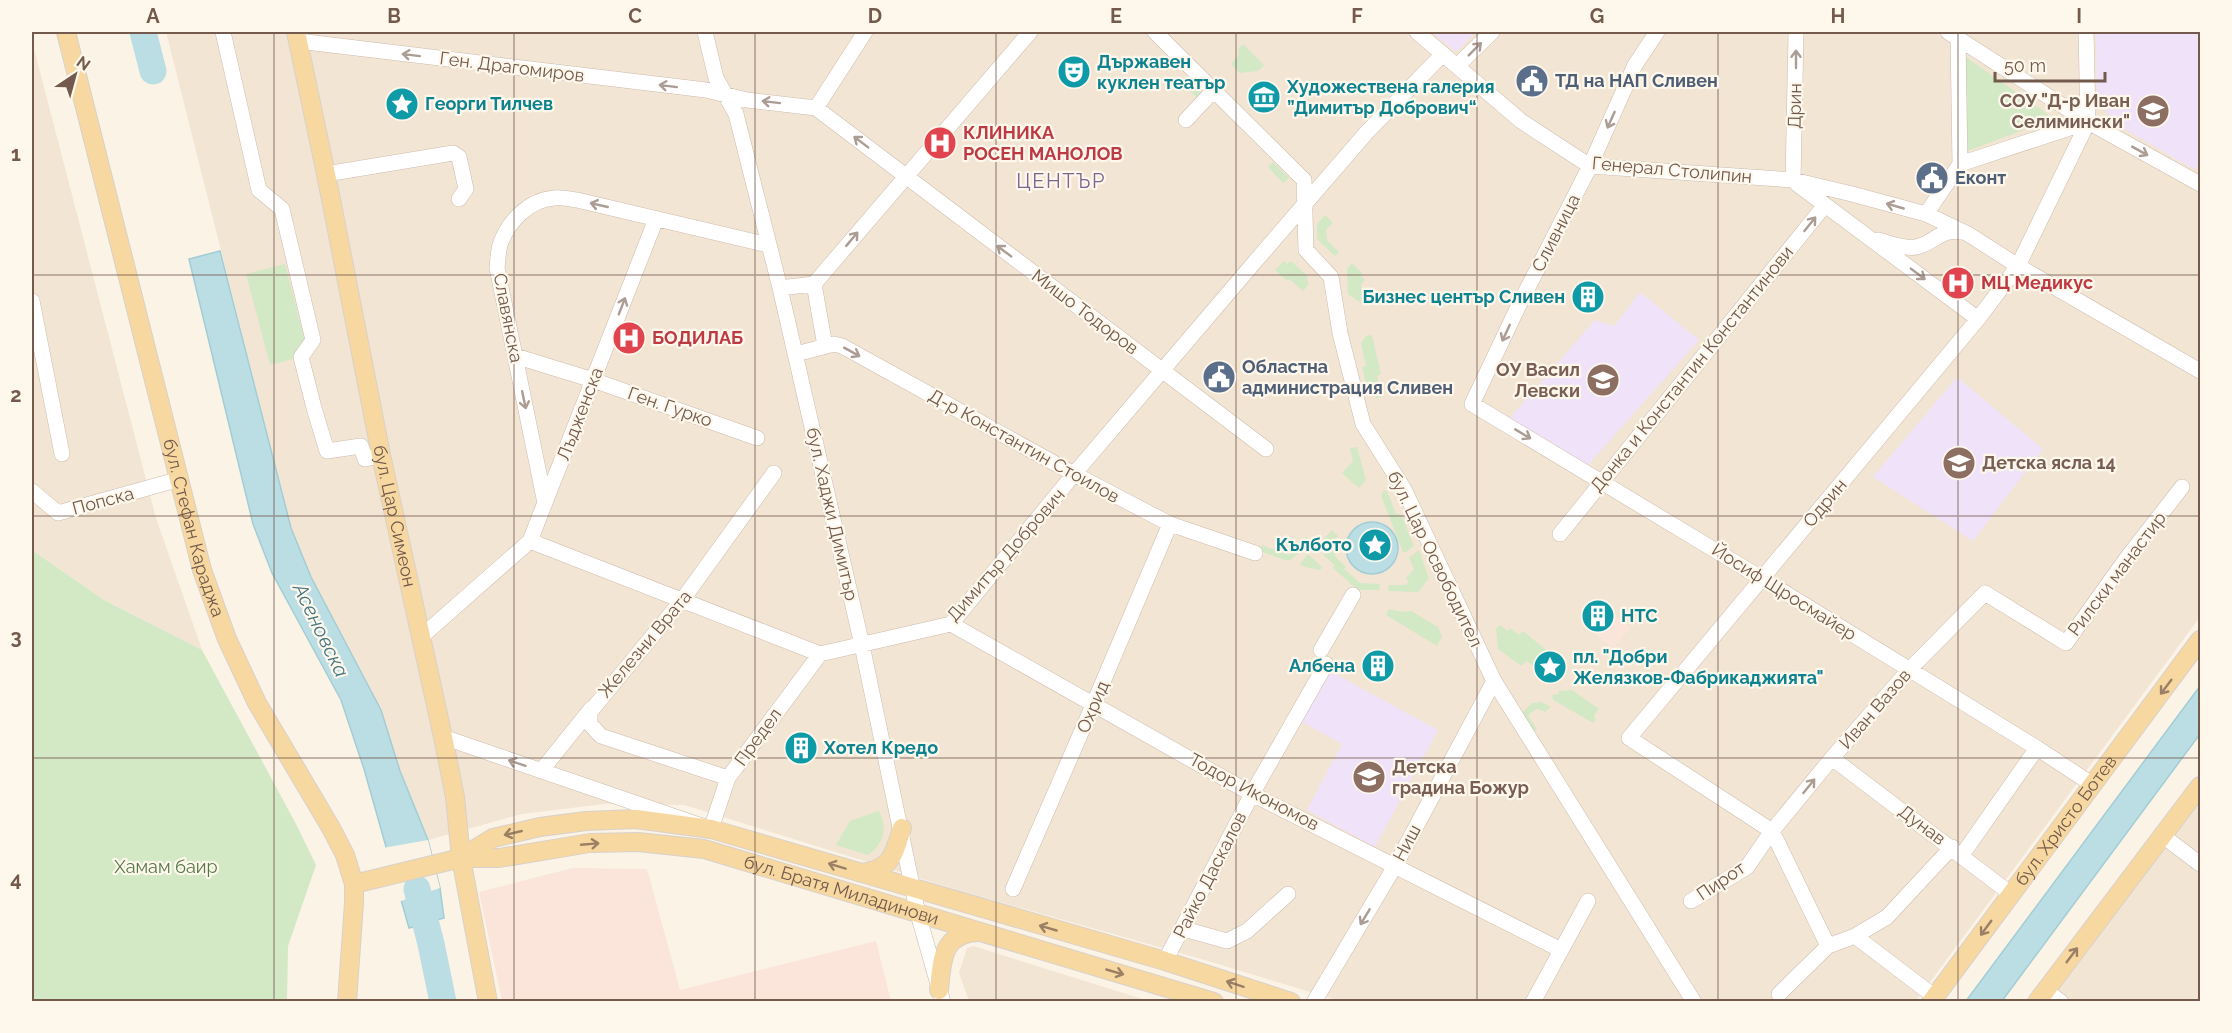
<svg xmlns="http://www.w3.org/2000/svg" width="2232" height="1033" viewBox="0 0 2232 1033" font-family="Raleway,sans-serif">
<rect width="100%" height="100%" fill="#fbf3e6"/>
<path fill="#f3e5d4" d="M166,32H2200V617L1916,1001H1339L1215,963L961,891L684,805L604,804L522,814L428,840L400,771L381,710L311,577L291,528Z
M32,41L156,518L202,650L104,600L32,550Z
M2200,798V1001H2050Z
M973,946L1149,1001H969L959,973L967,948Z"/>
<path fill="#fbe4da" d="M1612,613L1630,628L1613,649L1595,634Z
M573,868L647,869L680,990L876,941L891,1001H502L479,892Z"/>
<path fill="#f0e2f8" d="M1432,32H1476L1456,52Z
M2096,32H2200V162L2195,170L2114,123L2097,98Z
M1640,292L1699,340L1588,465L1509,419L1595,320L1614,326Z
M1957,377L2043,449L1973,541L1873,477Z
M1330,671L1438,730L1375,847L1307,810L1342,744L1302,722Z"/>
<path fill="#d3e8c5" d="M1243,44L1264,65L1258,71L1240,73L1231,64L1239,55L1238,49Z
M1966,57L2050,116L2047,121L1965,152Z
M1188,79L1204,95L1199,100L1183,84Z
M1273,162L1289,178L1283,183L1268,167Z
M1325,215L1333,223L1326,230L1327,240L1339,252L1335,256L1317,239V224Z
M1284,261L1287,264L1291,261L1307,276L1308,285L1303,291L1289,279L1287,281L1275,270Z
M1352,263L1362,273L1360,275L1365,280L1361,284L1362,293L1368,299L1363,304L1348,294L1347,269Z
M285,264L305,341L293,359L270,365L246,274Z
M1372,335L1381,374L1377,376L1382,397L1377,398L1368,392L1362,367L1366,366L1361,343L1366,336Z
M1357,447L1366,480L1359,488L1342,473L1353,461L1350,448Z
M1384,490L1387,491L1396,514H1401L1414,546L1406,552H1403L1381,496Z
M1332,530L1338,536L1334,541L1335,556L1346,567L1344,569L1360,583L1380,584L1379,590H1358L1333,568L1335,565L1324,556V539Z
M1306,537L1310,540L1291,560H1285L1260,551L1262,545L1289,555Z
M32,550L104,600L202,650L296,824L316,865L288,946L287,1001H32Z
M1419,550L1429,578L1418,592L1388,591L1389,585H1406L1409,582L1406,578L1414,569L1409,558Z
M1308,554L1322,567L1320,570L1305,567L1300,564Z
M1389,609L1403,612L1411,611L1438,627L1442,637L1437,646L1386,615Z
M1500,625L1508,631L1510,628L1519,635L1523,631L1562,663L1556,670H1548L1541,665L1534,667L1527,661L1521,666L1498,649L1496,629Z
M1572,690L1599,709L1594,715L1595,720L1593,723L1553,700L1552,695L1559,694V691Z
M1541,702L1551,707L1545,712C1537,707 1535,709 1528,715L1537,729L1531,733L1520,715L1532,703Z
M879,811C888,828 884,844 868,855L836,845L850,821Z"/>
<path fill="#bbdee4" stroke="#a2cdd5" stroke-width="1.5" d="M220,251L291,528L311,577L381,710L400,771L428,840L440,888L444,918L409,928L364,769L341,700L272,573L253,524L189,259Z
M1346 548a26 26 0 1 1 52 0a26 26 0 1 1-52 0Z
M2200,686V734L2002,1001H1966Z"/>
<path fill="#fbf3e6" d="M428,840L440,888L398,902L383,848Z"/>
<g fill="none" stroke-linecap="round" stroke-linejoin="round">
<path stroke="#bbdee4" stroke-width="27" d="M143,32L153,71
M417,889L431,944L443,1002"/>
<g stroke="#cdbbac" stroke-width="16">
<path id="minor" d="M223,32L259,190L282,209L313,340L301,357L314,408L327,451L361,446L365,459L381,455
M705,32L716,78L736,114L780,288L862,645L918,914L943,1002
M1155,32L1304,180L1306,250L1331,277L1340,333L1363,424L1404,489L1494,681L1694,1002
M1417,32L1521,121L1590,166L1793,180L1852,194L1926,214L1968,234L2018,266L2200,371
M1657,32L1635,65L1590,166L1518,307L1472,404L1761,578L2037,748L2093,785
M1948,32L2088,122L2200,184
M1958,38L1960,164L2088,122
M298,41L706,90L747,100L816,108
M1457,66L1492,32
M816,108L1266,449
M816,108L865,32
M1186,120L1214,90
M326,174L453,153L459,157L466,189L459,199
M1793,180L1796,32
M1797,184L1978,319
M1926,214L1960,164
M1878,240C1890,243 1904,249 1916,247C1933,244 1941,228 1960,232
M814,284L1030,32
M780,288L814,284L825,346
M32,301L62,454
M796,354L834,344L842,346L1074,474L1170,524L1255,553
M515,356L593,380L757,438
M32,491L58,513L180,479
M545,503L497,268C498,260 498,252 500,245C508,221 529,200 554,198C561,197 570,199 577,200L768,245
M1560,534L1825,205
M530,541L820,654L951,624L1074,474L1253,264L1367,132L1443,54
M951,624L1252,794L1561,950
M421,637L530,541L656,219
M1321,650L1353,595
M443,737L711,829L728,778L820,654
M1832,758L2011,894
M541,771L591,709
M728,778L601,736L590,724V712L683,599L774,473
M2163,836L2200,864
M1962,855L2037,748
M1013,889L1094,703L1170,524
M1691,901L1747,867L1772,831L1832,758L1909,670L1985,593L2066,643L2126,559L2182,487
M1184,929L1227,941L1247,931L1288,894
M1855,936L1935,997
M1828,946L1772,831L1629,738L1978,319L2018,266L2088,122L2086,32
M1165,961L1252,794L1326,664
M2045,990L2061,1002
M1779,994L1828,946L1855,936L1887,917L1952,847
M1314,1002L1395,866L1494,681
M1533,1002L1588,901"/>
</g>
<g stroke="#d8d1cd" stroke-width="20">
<g id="major">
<path id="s1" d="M66,32L202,570L227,639L257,703L331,828L345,855L354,884V903L347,1002"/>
<path id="s2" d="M296,32L326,174L381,455L443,737L455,797L461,858L488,1002"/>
<path d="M462,857L493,838L540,827L586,821L636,819L711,829L1165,961L1291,1002"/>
<path d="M862,873C892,869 894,854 902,828"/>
<path id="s3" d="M354,884L461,858H499L590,843L638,842L704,849L1214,1002"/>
<path d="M939,990C942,962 941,934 977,932"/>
<path id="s4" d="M1931,1002L2200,640"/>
<path d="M2037,1002L2200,786"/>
</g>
</g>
<use href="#minor" stroke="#fff" stroke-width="15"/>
<use href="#major" stroke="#f7d8a1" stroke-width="18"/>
</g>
<defs><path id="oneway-shaft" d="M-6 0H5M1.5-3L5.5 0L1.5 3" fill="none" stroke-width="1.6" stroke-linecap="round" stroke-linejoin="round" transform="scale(1.5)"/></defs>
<g stroke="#ab9c94">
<use href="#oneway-shaft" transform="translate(1475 49) rotate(-45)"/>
<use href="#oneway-shaft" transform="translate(411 55) rotate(-173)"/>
<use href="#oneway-shaft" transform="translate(1796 59) rotate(-90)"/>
<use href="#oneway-shaft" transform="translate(668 86) rotate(-173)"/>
<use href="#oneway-shaft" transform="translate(771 102) rotate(-173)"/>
<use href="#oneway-shaft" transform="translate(1611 120) rotate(114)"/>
<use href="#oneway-shaft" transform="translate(861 142) rotate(-143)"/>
<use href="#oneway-shaft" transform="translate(2140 151) rotate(29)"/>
<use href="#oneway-shaft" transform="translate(599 205) rotate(-167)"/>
<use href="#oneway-shaft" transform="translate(1895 206) rotate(-164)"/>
<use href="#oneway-shaft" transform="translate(1810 224) rotate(-51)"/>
<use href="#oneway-shaft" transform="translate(852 239) rotate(-50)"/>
<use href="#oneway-shaft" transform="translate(1004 251) rotate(-143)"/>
<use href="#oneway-shaft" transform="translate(1918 274) rotate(37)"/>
<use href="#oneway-shaft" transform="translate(622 306) rotate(-69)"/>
<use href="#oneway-shaft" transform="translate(1506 333) rotate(115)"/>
<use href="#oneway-shaft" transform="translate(852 352) rotate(29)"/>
<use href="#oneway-shaft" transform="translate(524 400) rotate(78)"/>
<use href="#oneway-shaft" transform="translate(1523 434) rotate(31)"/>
<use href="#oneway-shaft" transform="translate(517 763) rotate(-161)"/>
<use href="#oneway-shaft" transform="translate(1809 786) rotate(-51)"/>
<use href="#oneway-shaft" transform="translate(1365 917) rotate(121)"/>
</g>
<g stroke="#9b8066">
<use href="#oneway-shaft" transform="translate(2166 687) rotate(127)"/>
<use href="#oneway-shaft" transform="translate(513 833) rotate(167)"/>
<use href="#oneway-shaft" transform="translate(590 844) rotate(-5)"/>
<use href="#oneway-shaft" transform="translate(837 866) rotate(-163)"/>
<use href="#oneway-shaft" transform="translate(1048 928) rotate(-164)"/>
<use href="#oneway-shaft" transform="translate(1986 928) rotate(126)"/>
<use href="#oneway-shaft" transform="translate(2072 955) rotate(-53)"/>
<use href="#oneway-shaft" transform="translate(1115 972) rotate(16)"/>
<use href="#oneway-shaft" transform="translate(1235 984) rotate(-162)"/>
</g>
<path fill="none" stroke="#735a4c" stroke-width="1.5" stroke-opacity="0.55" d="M274,32V1002M514,32V1002M755,32V1002M996,32V1002M1236,32V1002M1477,32V1002M1718,32V1002M1958,32V1002M32,275H2200M32,516H2200M32,758H2200"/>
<defs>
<g id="theatre-disc" transform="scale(1.725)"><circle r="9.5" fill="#0f9aa8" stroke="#fef7ec"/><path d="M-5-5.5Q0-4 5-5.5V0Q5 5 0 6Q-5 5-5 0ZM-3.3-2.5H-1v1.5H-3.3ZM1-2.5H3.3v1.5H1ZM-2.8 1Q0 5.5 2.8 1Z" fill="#fff"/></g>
<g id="civic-disc" transform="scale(1.725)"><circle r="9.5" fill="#5c6f8a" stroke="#fef7ec"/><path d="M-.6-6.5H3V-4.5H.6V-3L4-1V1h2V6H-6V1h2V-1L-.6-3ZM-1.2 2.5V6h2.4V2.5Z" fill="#fff"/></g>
<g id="museum-disc" transform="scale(1.725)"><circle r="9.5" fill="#0f9aa8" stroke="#fef7ec"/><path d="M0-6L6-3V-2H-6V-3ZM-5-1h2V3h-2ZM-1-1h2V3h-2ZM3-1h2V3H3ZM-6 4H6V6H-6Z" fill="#fff"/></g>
<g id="sight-disc" transform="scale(1.725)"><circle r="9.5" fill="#0f9aa8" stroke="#fef7ec"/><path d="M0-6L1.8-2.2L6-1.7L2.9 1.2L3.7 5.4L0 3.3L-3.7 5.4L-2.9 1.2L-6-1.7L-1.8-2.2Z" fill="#fff"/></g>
<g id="school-disc" transform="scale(1.725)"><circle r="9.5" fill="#8d6e63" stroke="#fef7ec"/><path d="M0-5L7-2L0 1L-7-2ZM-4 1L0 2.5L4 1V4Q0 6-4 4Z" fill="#fff"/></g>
<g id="hospital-disc" transform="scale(1.725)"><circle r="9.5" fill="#e0444e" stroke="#fef7ec"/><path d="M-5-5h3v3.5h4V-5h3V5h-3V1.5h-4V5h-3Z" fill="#fff"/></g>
<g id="building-disc" transform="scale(1.725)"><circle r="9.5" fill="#0f9aa8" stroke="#fef7ec"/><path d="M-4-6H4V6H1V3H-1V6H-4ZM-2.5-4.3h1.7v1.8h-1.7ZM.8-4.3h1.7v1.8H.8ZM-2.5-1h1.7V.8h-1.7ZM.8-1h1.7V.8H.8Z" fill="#fff"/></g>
</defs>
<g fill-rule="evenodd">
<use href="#theatre-disc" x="1074" y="72"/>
<use href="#civic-disc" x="1532" y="81"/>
<use href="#museum-disc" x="1264" y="97"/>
<use href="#sight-disc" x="402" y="104"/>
<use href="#school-disc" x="2153" y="111"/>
<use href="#hospital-disc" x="940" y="143"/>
<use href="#civic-disc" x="1932" y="178"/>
<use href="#hospital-disc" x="1958" y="283"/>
<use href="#building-disc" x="1588" y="297"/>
<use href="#hospital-disc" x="629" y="338"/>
<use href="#civic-disc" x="1219" y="377"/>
<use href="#school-disc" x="1603" y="380"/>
<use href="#school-disc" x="1959" y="463"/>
<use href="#sight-disc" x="1375" y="545"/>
<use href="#building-disc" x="1598" y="616"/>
<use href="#building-disc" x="1378" y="666"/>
<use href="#sight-disc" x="1550" y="667"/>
<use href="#building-disc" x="801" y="748"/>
<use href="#school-disc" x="1369" y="777"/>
</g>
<g text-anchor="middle" stroke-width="4.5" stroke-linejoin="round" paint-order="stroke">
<g font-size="18" font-weight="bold" fill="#0d838f" stroke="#fef7ec" text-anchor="start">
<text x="1097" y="68">Държавен<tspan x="1097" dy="21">куклен театър</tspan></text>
<text x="1287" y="93">Художествена галерия<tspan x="1287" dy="21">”Димитър Добрович“</tspan></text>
<text x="425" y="110">Георги Тилчев</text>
<text x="1565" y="303" text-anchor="end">Бизнес център Сливен</text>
<text x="1352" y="551" text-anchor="end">Кълбото</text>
<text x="1621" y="622">НТС</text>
<text x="1573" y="663">пл. "Добри<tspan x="1573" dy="21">Желязков-Фабрикаджията"</tspan></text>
<text x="1355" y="672" text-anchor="end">Албена</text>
<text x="824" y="754">Хотел Кредо</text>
</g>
<g font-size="18" fill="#735a4c" stroke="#fef7ec">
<text transform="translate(512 67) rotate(7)" y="6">Ген. Драгомиров</text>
<text transform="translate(1795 106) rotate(-89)" y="6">Дрин</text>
<text transform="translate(1672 170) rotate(5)" y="6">Генерал Столипин</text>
<text transform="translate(1556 233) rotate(-63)" y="6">Сливница</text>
<text transform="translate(1085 312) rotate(37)" y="6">Мишо Тодоров</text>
<text transform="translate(508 318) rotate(79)" y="6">Славянска</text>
<text transform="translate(1692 369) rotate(-51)" y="6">Донка и Константин Константинови</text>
<text transform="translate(670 407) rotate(19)" y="6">Ген. Гурко</text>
<text transform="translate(580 414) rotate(-69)" y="6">Лъдженска</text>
<text transform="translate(1024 446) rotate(29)" y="6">Д-р Константин Стоилов</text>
<text transform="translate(103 501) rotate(-15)" y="6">Попска</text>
<text transform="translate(1825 503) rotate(-50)" y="6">Одрин</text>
<text transform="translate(832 514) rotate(77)" y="6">бул. Хаджи Димитър</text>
<text dy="6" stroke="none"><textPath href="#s2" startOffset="494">бул. Цар Симеон</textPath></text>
<text dy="6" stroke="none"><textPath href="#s1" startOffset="512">бул. Стефан Караджа</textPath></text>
<text transform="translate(1006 555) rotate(-49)" y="6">Димитър Добрович</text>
<text transform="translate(1435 559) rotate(64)" y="6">бул. Цар Освободител</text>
<text transform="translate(2117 574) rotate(-53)" y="6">Рилски манастир</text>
<text transform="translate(1784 592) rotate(32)" y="6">Йосиф Щросмайер</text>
<text transform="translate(645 644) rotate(-50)" y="6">Железни Врата</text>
<text transform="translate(1093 707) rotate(-67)" y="6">Охрид</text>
<text transform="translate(1875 709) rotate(-49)" y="6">Иван Вазов</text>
<text transform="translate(758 737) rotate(-54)" y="6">Предел</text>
<text transform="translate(1254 792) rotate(28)" y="6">Тодор Икономов</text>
<text dy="6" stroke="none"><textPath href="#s4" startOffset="226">бул. Христо Ботев</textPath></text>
<text transform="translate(1922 825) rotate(37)" y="6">Дунав</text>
<text transform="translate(1407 843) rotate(-62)" y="6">Ниш</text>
<text transform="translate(1210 875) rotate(-63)" y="6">Райко Даскалов</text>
<text transform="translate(1721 881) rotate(-34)" y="6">Пирот</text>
<text dy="6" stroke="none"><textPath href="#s3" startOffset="498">бул. Братя Миладинови</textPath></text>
</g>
<g font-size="18" font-weight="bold" fill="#4e5e75" stroke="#fef7ec" text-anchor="start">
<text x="1555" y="87">ТД на НАП Сливен</text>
<text x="1955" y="184">Еконт</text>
<text x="1242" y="373">Областна<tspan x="1242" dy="21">администрация Сливен</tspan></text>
</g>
<g font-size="18" font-weight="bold" fill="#785e54" stroke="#fef7ec" text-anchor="end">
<text x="2130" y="107">СОУ "Д-р Иван<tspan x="2130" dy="21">Селимински"</tspan></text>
<text x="1580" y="376">ОУ Васил<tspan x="1580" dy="21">Левски</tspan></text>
<text x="1982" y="469" text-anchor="start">Детска ясла 14</text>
<text x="1392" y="773" text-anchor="start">Детска<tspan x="1392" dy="21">градина Божур</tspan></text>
</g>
<g font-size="18" font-weight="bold" fill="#be3a42" stroke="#fef7ec" text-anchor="start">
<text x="963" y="139">КЛИНИКА<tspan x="963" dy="21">РОСЕН МАНОЛОВ</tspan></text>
<text x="1981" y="289">МЦ Медикус</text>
<text x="652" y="344">БОДИЛАБ</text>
</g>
<g font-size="18" fill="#537844" stroke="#fef7ec">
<text x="166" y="873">Хамам баир</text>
</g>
<g font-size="20" letter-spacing="1.5" fill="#81638f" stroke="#fef7ec">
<text x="1061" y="188">ЦЕНТЪР</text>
</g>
<g font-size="20" font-style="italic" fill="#43747f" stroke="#fef7ec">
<text transform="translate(321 630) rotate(64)" y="7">Асеновска</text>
</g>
</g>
<rect width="2232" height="1033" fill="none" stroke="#fef7ec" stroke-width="66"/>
<g transform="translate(75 75) rotate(36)" stroke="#fef7ec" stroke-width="4.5" paint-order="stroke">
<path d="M0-4.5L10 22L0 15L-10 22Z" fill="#735a4c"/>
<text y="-9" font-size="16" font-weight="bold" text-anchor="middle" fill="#735a4c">N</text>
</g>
<path d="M1995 72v9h110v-9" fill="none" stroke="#735a4c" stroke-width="3"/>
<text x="2004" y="72" font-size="18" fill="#735a4c" stroke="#fef7ec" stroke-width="4.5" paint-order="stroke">50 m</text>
<rect x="33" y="33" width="2166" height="967" fill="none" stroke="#735a4c" stroke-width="2"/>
<g font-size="20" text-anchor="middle" font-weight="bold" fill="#735a4c">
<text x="153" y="23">A</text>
<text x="394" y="23">B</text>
<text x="635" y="23">C</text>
<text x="875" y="23">D</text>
<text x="1116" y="23">E</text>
<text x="1357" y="23">F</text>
<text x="1597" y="23">G</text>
<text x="1838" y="23">H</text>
<text x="2079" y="23">I</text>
<text x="16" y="161">1</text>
<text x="16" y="402">2</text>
<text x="16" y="644">3</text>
<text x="16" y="886">4</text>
</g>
</svg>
